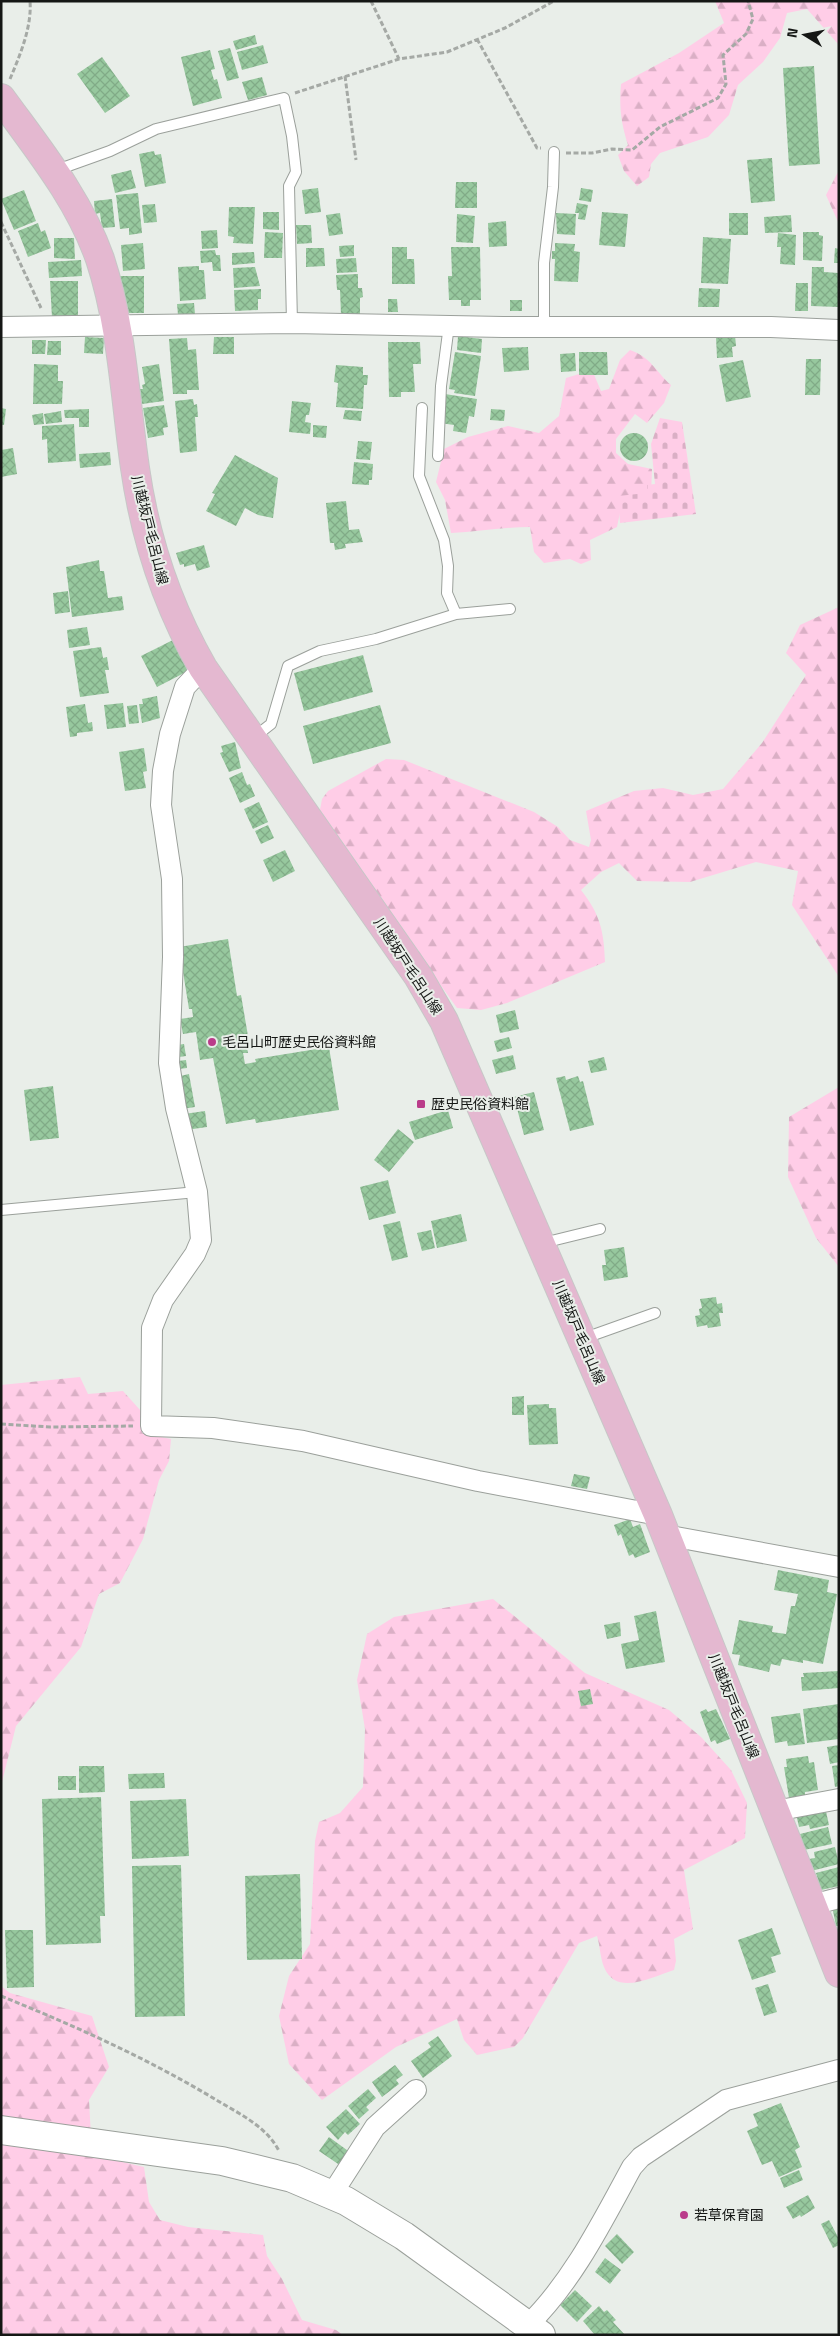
<svg xmlns="http://www.w3.org/2000/svg" width="840" height="2336" viewBox="0 0 840 2336" font-family="'Titillium Web','Noto Sans JP',sans-serif">
<defs>
<pattern id="forest-firs" width="22" height="20" patternUnits="userSpaceOnUse" patternTransform="scale(1.25)"><rect width="22" height="20" fill="#ffcde7"/><path d="M5 1l3.5 6h-7zM16 11l3.5 6h-7z" fill="#daafc5"/></pattern>
<pattern id="cemetery-stones" width="16" height="16" patternUnits="userSpaceOnUse" patternTransform="scale(1.25)"><rect width="16" height="16" fill="#ffcde7"/><path d="M2 7V4a2 2 0 0 1 4 0v3zM10 15v-3a2 2 0 0 1 4 0v3z" fill="#daafc5"/></pattern>
<pattern id="building-cross-hatch" width="8" height="8" patternUnits="userSpaceOnUse" patternTransform="scale(1.25)"><rect width="8" height="8" fill="#97c89e"/><path d="M0 0l8 8M0 8l8-8" fill="none" stroke="#81ab87"/></pattern>
</defs>
<rect width="100%" height="100%" fill="#e9eee9"/>
<path fill="url(#forest-firs)" d="M715,1H839V50L838,44L807,9L787,13L780,38L763,62L738,85L729,115L708,137L660,153L651,164L649,177L637,186L624,171L618,155L628,145C621,123 619,107 621,84L679,53L724,23Z
M839,170V224L826,195Z
M630,350C651,357 655,371 671,385L664,403L647,423L635,414L616,439V453L628,464L652,469L651,496L623,498L617,527L590,540L591,560L581,564L570,559L544,563L534,552L530,527C503,527 478,532 451,533L445,500L436,482L444,449L468,437L508,426L539,433L559,416L566,378L592,370L601,391L609,389L620,360Z
M839,607V977L792,905L798,871L756,862L690,882L637,881L619,863L601,872L581,890C600,914 604,931 605,962L507,1003L481,1010L457,1008L319,815L322,799L328,791L386,759L404,760L534,812L558,827L570,840L589,847L591,840L586,811L634,791L663,788L693,795L723,789L762,743L806,675L786,653L800,625Z
M839,1087V1267L816,1238L788,1177L789,1117Z
M80,1377L88,1394L123,1391L141,1411L142,1433L171,1439L169,1461L159,1480L143,1539L120,1583L99,1594L81,1647L16,1726L1,1786V1385Z
M493,1599L585,1673L669,1710L701,1737L731,1770L747,1803L745,1838L684,1870L693,1929L674,1939L676,1961L674,1970C652,1977 616,1997 604,1967C600,1957 600,1945 597,1936L579,1943L523,2038L514,2047L477,2055L464,2040L457,2019L396,2047L322,2100L289,2064L279,2016L289,1976L310,1944L315,1841L319,1822L340,1813L363,1787L365,1729L357,1680L367,1634L394,1617Z
M1,1986L10,1993L92,2016L109,2067L89,2100L92,2155L144,2167L149,2202L160,2220L188,2227L263,2235L267,2256L282,2279L302,2320L336,2330L343,2335H1Z"/>
<path fill="url(#cemetery-stones)" d="M660,418L682,422L696,514L620,523L618,496L647,493V485L655,484L651,444Z"/>
<path fill="url(#building-cross-hatch)" d="M255,35L257,44L236,50L233,41Z
M263,45L268,63L242,70L237,52Z
M230,48L239,78L227,81L218,51Z
M210,50L215,69L211,70L214,80L217,79L222,98L193,106L181,57Z
M102,57L130,96L105,113L77,74Z
M814,66L820,164L789,166L783,68Z
M262,77L267,95L248,100L242,82Z
M154,151L155,155L161,154L166,183L145,187L139,154Z
M772,158L775,201L751,203L747,160Z
M131,170L136,188L115,193L111,175Z
M456,182H477V208H455Z
M318,188L321,212L305,214L302,190Z
M581,188L593,190L591,202L579,200Z
M24,190L36,221L14,230L1,199Z
M138,193L142,233L129,235V228L120,229L116,195Z
M112,199L115,227L102,228L100,213L95,214L94,201Z
M577,203L588,205L585,220L578,219L579,213H575Z
M155,204L157,222L144,223L142,205Z
M229,207H255L253,244L233,243L234,237L228,236Z
M263,212H279V230L263,229Z
M602,212L628,214L625,247L599,245Z
M340,213L343,234L329,236L326,215Z
M556,213L576,214L575,235L557,234Z
M729,213H748V235H729Z
M457,214L475,216L473,243L456,242Z
M791,215L792,232L765,233L764,217Z
M506,221L507,246L489,247L488,223Z
M38,223L41,232L45,230L51,248L28,257L18,231Z
M296,225H311L312,243L297,244Z
M217,230L218,248L202,249L201,231Z
M265,232L283,233L282,258H264Z
M803,232H819V235L823,236L822,261L803,260Z
M778,233L796,235L795,265L780,264L781,247H777Z
M703,237L731,239L728,284L701,283Z
M54,238H74L75,259L54,258Z
M143,243L145,269L123,271L121,245Z
M555,243L575,244L574,251L580,252L578,282L554,281L555,259H552V251H555Z
M354,245V256L340,257L339,246Z
M392,247H407V259H414L415,284H392Z
M451,247H480L481,300H470V306H461V300H449L448,276H452Z
M306,248H324L325,266L306,267Z
M835,248L839,249V263H834Z
M215,250L216,255H220L221,271H213L212,262L201,263L200,251Z
M254,252L255,263L232,265V253Z
M356,258L357,272L337,273L336,259Z
M81,260L82,276L49,278L48,262Z
M199,266V270H204L206,299L180,301L178,267Z
M255,267L260,286L234,288L233,268Z
M812,267H824V272L839,273L838,307L811,306Z
M358,274V288H362L363,297L360,298V314L341,315L340,290H337L336,275Z
M120,276H144V313H124L120,303Z
M50,281H78V318H52Z
M796,283H808V311H795Z
M699,288L720,289L719,307H698Z
M261,289V299H258V310L235,311L234,290Z
M388,299H397L398,312H388Z
M510,300H522V311H510Z
M194,303L195,314L178,315L177,304Z
M735,335L736,346L732,347L733,357L717,358L716,337Z
M458,336L482,339L481,353L457,350Z
M85,337L104,338L103,354L84,353Z
M214,337H234V354H213Z
M187,338L188,350L196,349L199,390H187V394H173L169,339Z
M32,340H46L45,354H32Z
M48,341H61V355H47Z
M388,342H420L421,364H413L415,392H401V397H389Z
M528,347L529,370L504,372L502,348Z
M455,352L481,356L475,396L454,393L455,390L449,389Z
M579,352H607L608,375H579Z
M575,353L576,371L561,372L560,354Z
M806,359H821L820,395H805Z
M743,360L751,397L726,402L719,365Z
M34,364L58,365V381H63L62,404H33Z
M159,364L164,401L142,404L140,389H143L142,385L145,384L142,367Z
M336,365L363,367V375H368L367,385H364L363,409L336,407L338,383L334,382Z
M445,394L477,399L474,417L469,416L466,433L453,431L454,425L440,423Z
M193,399L194,405L197,404L198,417H195L197,451L180,453L175,401Z
M292,401L311,403L309,415H306L305,422L311,423L310,434L289,432Z
M164,405L168,427L163,428L164,435L148,438L143,408Z
M1,408L6,409L4,425H1Z
M89,409V427H79V418H65L64,410Z
M491,409L505,410L504,421L490,420Z
M345,410L362,411L361,421L343,419Z
M61,411L62,422L46,424L44,414Z
M43,413L44,424L34,425L32,415Z
M74,424L76,461L48,463L47,439L42,440V426Z
M313,425L327,426L326,438L313,437Z
M620 447a14 14 0 1 1 28 0a14 14 0 1 1-28 0Z
M358,441L372,442L370,460L356,459Z
M13,448L17,474L1,477V450Z
M110,452L111,465L80,468L79,454Z
M235,455L278,478L273,518L258,515L245,508L236,526L206,511L215,494L212,493Z
M354,462L373,464L372,480H369V485L352,484Z
M346,501L349,530L359,529L363,542L345,544L346,548L335,550L334,543H330L326,503Z
M204,545L210,567L197,571L195,564L184,567V564L180,565L176,553Z
M99,560L100,571H104L108,598L122,596L124,610L72,617L66,567Z
M68,591L70,612L55,614L53,593Z
M87,627L90,645L69,648L67,630Z
M173,640L188,671L157,687L141,656Z
M101,647L103,658L107,657L109,670H105L109,693L80,697L73,651Z
M363,655L373,692L304,711L294,673Z
M157,696L160,718L142,723L139,704H143L142,699Z
M123,703L126,727L107,729L104,705Z
M85,704L88,723L92,722L93,731L77,733V736L70,737L66,707Z
M137,705L139,723L129,724L127,706Z
M380,705L391,743L313,764L303,726Z
M235,742L241,768L229,772L220,753L223,752L221,746Z
M144,748L147,771L143,772L146,788L125,791L119,752Z
M242,772L247,785L250,784L255,796L240,803L229,778Z
M259,802L268,822L253,829L244,809Z
M268,825L274,838L261,844L255,831Z
M285,850L295,871L273,882L263,860Z
M228,939L237,996L241,995L248,1036L245,1037L248,1053H243L245,1064L256,1062L255,1059L329,1047L339,1110L256,1123L255,1119L226,1124L213,1058L200,1060L196,1032L183,1034L180,1019L193,1017L192,1009H189L179,947Z
M515,1010L519,1029L500,1033L496,1015Z
M509,1037L512,1048L497,1052L494,1041Z
M184,1044L186,1056L179,1057L177,1045Z
M513,1055L516,1069L496,1074L492,1060Z
M604,1057L607,1070L591,1073L588,1061Z
M186,1060L187,1068L179,1069L178,1061Z
M189,1074L195,1107L182,1109L176,1077Z
M565,1076L566,1080L578,1076L580,1082L583,1081L594,1125L570,1131L556,1078Z
M53,1086L59,1138L30,1141L24,1090Z
M534,1092L544,1130L524,1135L514,1097Z
M448,1110L453,1128L415,1140L409,1122Z
M205,1111L207,1127L186,1130L184,1114Z
M398,1129L414,1142L389,1172L374,1160Z
M388,1180L396,1213L369,1220L360,1187Z
M461,1214L467,1241L437,1248L431,1221Z
M400,1221L408,1257L392,1261L383,1225Z
M431,1230L435,1248L422,1251L417,1233Z
M624,1247L628,1277L604,1281L602,1265H606L604,1250Z
M716,1297L717,1304L722,1303L723,1313H719L721,1326L708,1328L707,1325L697,1327L695,1316L700,1315L699,1309L702,1308L700,1299Z
M524,1396V1415H512V1397Z
M549,1404V1408H556L558,1444L529,1445L527,1405Z
M574,1474L590,1477L587,1489L571,1486Z
M630,1519L633,1527L640,1524L650,1552L635,1558L633,1554L629,1556L621,1534L618,1536L614,1525Z
M778,1570L829,1580L827,1592L837,1594L823,1664L803,1660V1663L782,1659L780,1666L771,1664L769,1672L738,1665L740,1655L732,1654L739,1620L773,1626L772,1632L786,1634L791,1606H795L798,1594L774,1590Z
M656,1611L665,1662L626,1669L621,1644L639,1640L634,1616Z
M620,1622L621,1636L607,1639L604,1625Z
M839,1671V1688L802,1691L801,1677H804L803,1673Z
M590,1689L593,1704L581,1706L578,1691Z
M839,1704V1739L807,1743L803,1709Z
M706,1709L708,1712L716,1709L730,1739L717,1744L715,1740L711,1742L700,1712Z
M800,1713L805,1744L788,1746L787,1741L775,1743L771,1717Z
M839,1745V1762L830,1764L827,1747Z
M808,1756L809,1763L814,1762L818,1790L805,1792V1796L789,1798L784,1767H787L786,1759Z
M839,1765V1786L835,1787L832,1766Z
M79,1766H104L105,1792L79,1793Z
M164,1773L165,1788L129,1789L128,1774Z
M58,1776H76V1790H58Z
M101,1797L105,1916H100L101,1943L46,1945L42,1799Z
M186,1799L189,1856L132,1859L130,1801Z
M825,1807L829,1825L810,1829L809,1825L799,1827L796,1814Z
M828,1827L832,1844L804,1850L800,1834Z
M835,1847L839,1864L811,1871L809,1859L815,1858L814,1852Z
M181,1865L185,2016L135,2017L132,1866Z
M839,1867V1886L821,1890L816,1873Z
M300,1874L302,1959L247,1960L245,1876Z
M839,1905V1926H836L832,1906Z
M772,1928L781,1954L771,1957L776,1972L752,1980L738,1940Z
M5,1930H33L34,1987L7,1988Z
M768,1984L777,2012L764,2016L755,1988Z
M438,2036L452,2056L423,2078L411,2061L431,2047L428,2043Z
M395,2065L403,2075L396,2080L399,2084L382,2097L372,2082Z
M368,2089L376,2098L366,2107L369,2110L359,2119L348,2106Z
M781,2103L800,2147L795,2150L802,2167L779,2177L772,2161L762,2165L747,2131L758,2126L753,2114Z
M346,2109L360,2124L348,2135L345,2132L338,2140L326,2127Z
M329,2137L351,2153L341,2166L319,2151Z
M799,2170L803,2180L784,2188L780,2178Z
M808,2195L815,2208L801,2217L800,2215L793,2219L786,2207Z
M829,2220L839,2239V2245L833,2248L821,2224Z
M617,2234L634,2252L622,2264L605,2246Z
M605,2258L621,2270L610,2284L595,2272Z
M575,2290L592,2306L577,2322L560,2305Z
M599,2306L604,2312L607,2310L616,2320L613,2322L625,2335H595L583,2321Z"/>
<g fill="none" stroke-linecap="round" stroke-linejoin="round">
<g stroke="#9ba09b" stroke-width="12">
<path id="lane" d="M54,171L110,151L156,129L284,98L292,136L296,172L289,186L292,323
M544,327V263L553,187L554,152
M422,408L419,476L444,540L448,566L447,593L456,614
M438,456L441,386L449,325
M253,738L271,724L288,666L320,651L376,639L456,614L510,609
M1,1210L197,1192
M543,1243L600,1229
M582,1339L655,1313"/>
</g>
<g stroke="#9ba09b" stroke-width="22">
<path id="street" d="M1,327L292,323L503,327H771L839,330
M203,668L185,687L170,734L163,771L161,805L172,879L173,957L169,1063L176,1108L197,1192L201,1240L195,1254L163,1300L152,1328L151,1426L213,1428L303,1441L478,1481L658,1515
M665,1535L839,1567
M775,1811L839,1799
M812,1905L839,1898
M332,2194L375,2127L416,2090
M528,2325C573,2281 602,2222 632,2167L641,2157L726,2100L839,2070"/>
</g>
<g stroke="#9ba09b" stroke-width="30">
<path id="secondary" d="M1,2130L222,2161L292,2178L346,2201L404,2236L541,2335"/>
</g>
<g stroke="#c7c7c7" stroke-width="30">
<path id="primary" d="M1,98C38,149 79,199 100,259C122,326 125,398 135,468C145,538 168,607 203,668L418,976L444,1021L658,1515L839,1973"/>
</g>
<path stroke="#a5a9a5" stroke-width="3" stroke-dasharray="5 2.5" stroke-linecap="butt" d="M371,1L399,59
M477,39L537,148H541
M345,76L356,160
M10,79C20,55 32,27 30,1
M295,93L399,59L447,52L505,28L554,1
M566,153H592L612,149L632,150L660,127L718,98L726,84L723,55L746,34L753,19L748,1
M1,222L41,308
M1,1424L50,1427L133,1426
M1,1996C75,2026 149,2059 218,2101C240,2114 267,2127 279,2151"/>
<use href="#lane" stroke="#fff" stroke-width="10"/>
<use href="#street" stroke="#fff" stroke-width="20"/>
<use href="#secondary" stroke="#fff" stroke-width="28"/>
<use href="#primary" stroke="#e4b8d0" stroke-width="28"/>
</g>
<g fill="#ba3c8a" stroke="#e9eee9" stroke-width="2">
<circle cx="212" cy="1042" r="5"/>
<rect x="416" y="1099" width="10" height="10" rx="2.5"/>
<circle cx="684" cy="2215" r="5"/>
</g>
<g text-anchor="middle" stroke-width="4" stroke-linejoin="round" paint-order="stroke">
<g font-size="14" fill="#151715" stroke="#e9eee9">
<text transform="translate(150 530) rotate(76)" y="5">川越坂戸毛呂山線</text>
<text transform="translate(408 966) rotate(57)" y="5">川越坂戸毛呂山線</text>
<text transform="translate(579 1332) rotate(67)" y="5">川越坂戸毛呂山線</text>
<text transform="translate(734 1706) rotate(68)" y="5">川越坂戸毛呂山線</text>
</g>
<g font-size="14" fill="#151715" stroke="#e9eee9" text-anchor="start">
<text x="222" y="1047">毛呂山町歴史民俗資料館</text>
<text x="431" y="1109">歴史民俗資料館</text>
<text x="694" y="2220">若草保育園</text>
</g>
</g>
<rect width="840" height="2336" fill="none" stroke="#151715" stroke-width="5"/>
<g transform="translate(805 35) rotate(280)" stroke="#e9eee9" stroke-width="4" paint-order="stroke">
<path d="M0-4L9 19L0 12L-9 19Z" fill="#151715"/>
<text y="-8" font-size="14" font-weight="bold" text-anchor="middle" fill="#151715">N</text>
</g>
</svg>
